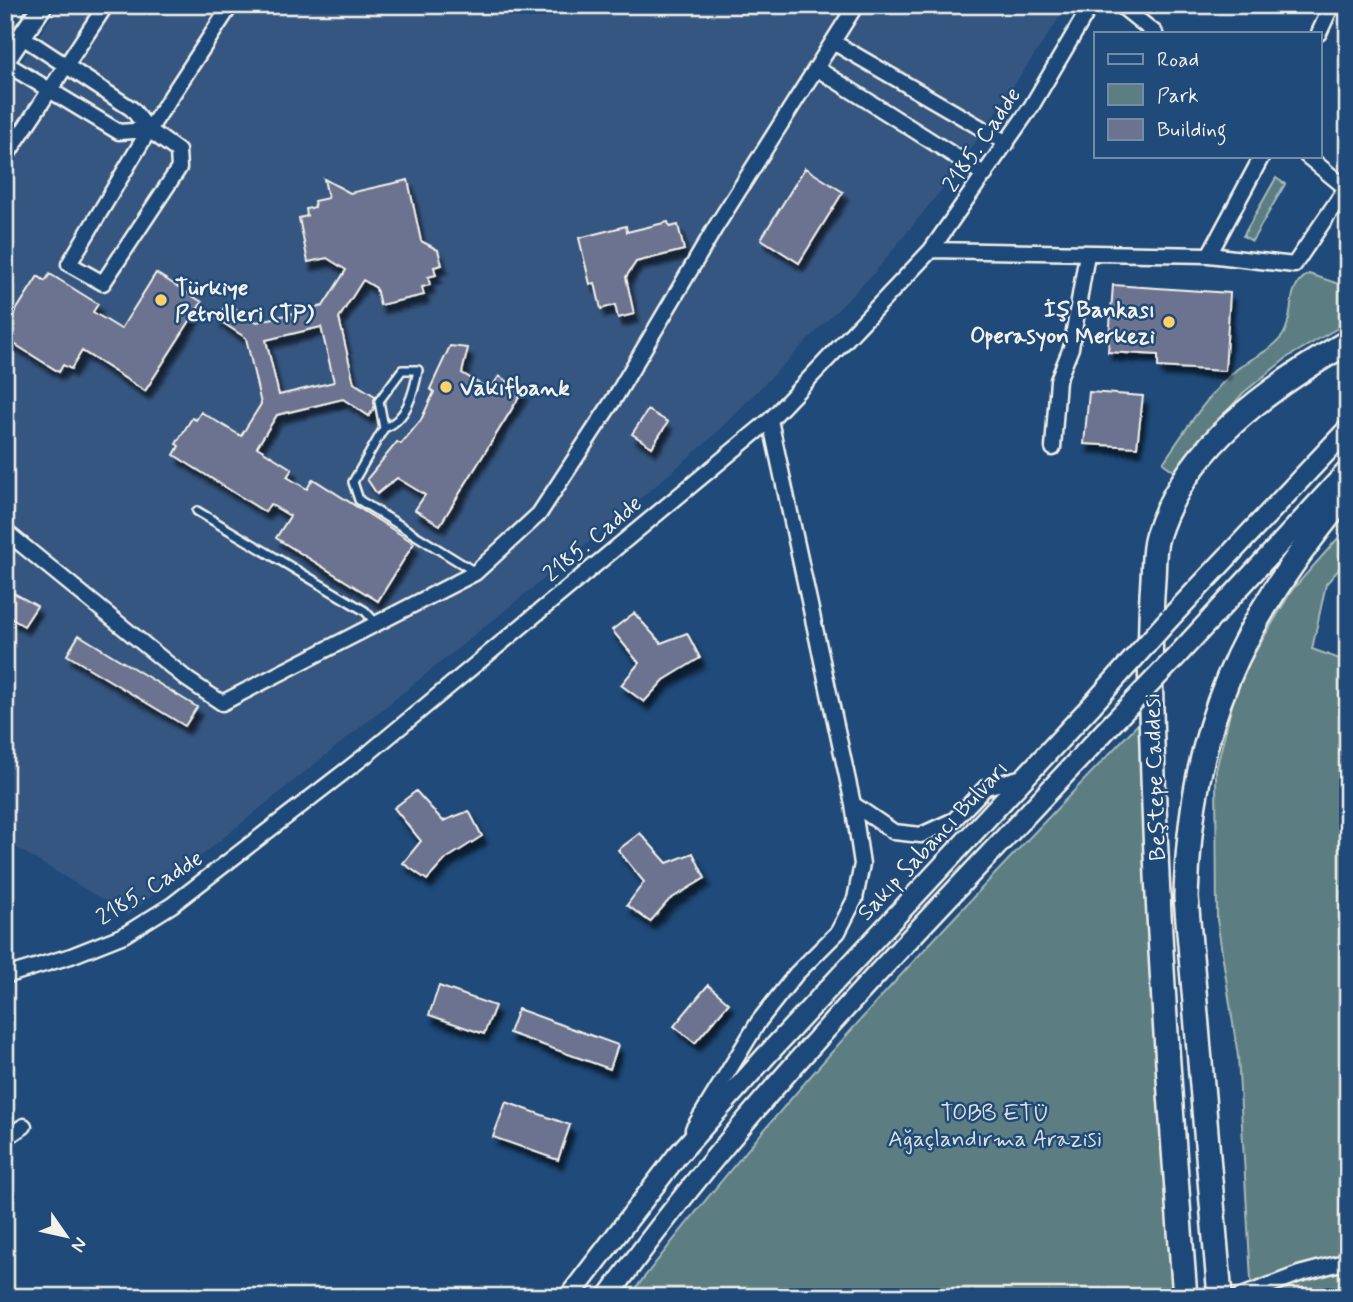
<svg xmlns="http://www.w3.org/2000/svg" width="1353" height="1302" viewBox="0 0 1353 1302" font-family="Mynerve,sans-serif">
<defs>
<filter id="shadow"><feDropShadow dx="4.5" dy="8" stdDeviation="2" flood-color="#0009"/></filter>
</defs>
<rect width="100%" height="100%" fill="#1f4a7a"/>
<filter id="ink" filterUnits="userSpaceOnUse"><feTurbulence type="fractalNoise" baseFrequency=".0143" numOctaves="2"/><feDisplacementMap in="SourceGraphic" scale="14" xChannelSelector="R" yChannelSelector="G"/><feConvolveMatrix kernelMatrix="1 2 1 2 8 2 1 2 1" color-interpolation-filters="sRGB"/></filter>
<g filter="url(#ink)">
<path fill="#365681" d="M59,5H1068L952,177L874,273L709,440L593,539L128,915L5,841V88Z"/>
<path fill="#5b7e83" stroke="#a8b8b6" stroke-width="2" d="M1276,178L1285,184L1252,241L1243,236Z
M1309,274L1339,284L1348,279V322L1288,357L1243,393L1175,472L1163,463C1185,431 1206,396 1236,370C1250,358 1272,351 1283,335C1296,314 1284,287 1309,274Z
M1348,527V559L1326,584L1312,649L1348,662V1297H1252L1238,1056L1217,920L1216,770L1238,681L1292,590Z
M1139,723L1176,1243L1173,1297H629C785,1093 961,908 1139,723Z"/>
<path fill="#6c7390" stroke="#f4f1e8" stroke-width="2" fill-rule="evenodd" filter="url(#shadow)" d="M805,168L843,192L799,263L761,239Z
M324,179L350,193L408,180L421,241L438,250L442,265L434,267L436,275L428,277L430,285L422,287L424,295L380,305L376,288L363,280L339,318L354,383L375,396L374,408L369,416L343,399L277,415L257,447L292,469L287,477L307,489L313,479L414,543L378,601L276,538L290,516L270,504L265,512L174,455L179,446L176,444L192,418L196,420L201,412L241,436L261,404L246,338L217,319L227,303L257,322L323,306L346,270L327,258L308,262L299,218L307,216L306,209L315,207L314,201L328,198ZM321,327L334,382L279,395L266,340Z
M668,222L670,227L678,225L684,250L636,262L626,277L634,314L618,318L615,305L601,309L595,283L590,284L579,238L626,226L627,232Z
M156,273L202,302L145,391L82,351L71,369L63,365L59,372L8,340L12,332L5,328L38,276L45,281L50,274L98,304L93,312L121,329Z
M1113,285L1230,293L1225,371L1158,367V355L1108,352Z
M450,346L468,348L462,373L490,390L499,376L523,391L440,525L415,510L425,495L397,478L377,494L367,479L397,442L401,444L421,420L434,392L430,389Z
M1089,392L1143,396L1137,447L1084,444Z
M648,410L668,422L652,447L632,434Z
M5,588L37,606L24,626L5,615Z
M634,613L661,643L687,633L700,658L664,680L644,702L621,685L639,663L612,630Z
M79,635L197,707L185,726L67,655Z
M416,791L443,821L469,811L482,836L446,859L427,880L403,863L421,841L394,808Z
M640,833L667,863L693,853L705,878L669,900L650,922L627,905L644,882L618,850Z
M708,985L729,1003L695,1043L674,1026Z
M439,986L495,1006L484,1034L429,1015Z
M518,1009L618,1045L610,1069L509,1033Z
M506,1102L570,1125L558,1160L493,1137Z"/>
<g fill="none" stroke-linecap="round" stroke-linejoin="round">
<g stroke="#f4f1e8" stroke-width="12">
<path id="service" d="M384,428L379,401L402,370H418C414,392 407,420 384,428L353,482L359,500L475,572
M197,511L365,611L376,623"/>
</g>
<g stroke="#f4f1e8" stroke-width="19">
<path id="minor" d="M1120,5L1155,33
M1319,33L1332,5
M21,36L132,109L149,130L178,151L179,168L103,283L69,264L149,130L231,5
M833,42L1007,143
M5,63L119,132L149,130
M816,68L985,175
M1307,156L1346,188L1348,185
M5,158L106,5
M931,250L1209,255L1262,156
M1209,255L1294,265L1346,188
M1053,448L1058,380L1071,348L1087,254
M5,531L188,680L222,703L475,573L539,514L616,396L715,228L856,5
M853,804L894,832L921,835L954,820L986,787L1023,777
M5,976L71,956L124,935L172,905L370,752L770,420L931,250L1031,107L1091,5
M693,1129L759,1021L796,974L838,932L855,899L862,864L853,804L770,420
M5,1138L24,1126
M1239,1297L1299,1274L1348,1261"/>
</g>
<g stroke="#f4f1e8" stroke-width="23">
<path id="tertiary" d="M5,24L18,5
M5,61L43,5"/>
</g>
<g stroke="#f4f1e8" stroke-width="24">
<path id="secondary" d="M1170,618L1348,429
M1172,661L1348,470
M569,1297L677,1156L765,1057L1092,705
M608,1297C753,1092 935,915 1105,731"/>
</g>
<g stroke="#f4f1e8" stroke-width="28">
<path id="primary" d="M1185,1297C1171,1112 1157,928 1152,743C1150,688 1149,634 1153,579C1154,566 1153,550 1157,537C1185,446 1270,387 1348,342
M1220,1297L1186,897C1191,725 1239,623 1348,492"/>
</g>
<use href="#service" stroke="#1f4a7a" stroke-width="7"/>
<use href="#minor" stroke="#1f4a7a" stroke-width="14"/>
<use href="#tertiary" stroke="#1f4a7a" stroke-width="18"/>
<use href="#secondary" stroke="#1f4a7a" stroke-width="19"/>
<use href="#primary" stroke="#1f4a7a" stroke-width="23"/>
<g stroke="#f4f1e8" stroke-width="24" stroke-linecap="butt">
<path id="secondary-bridge" d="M1092,705L1170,618
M1105,731L1172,661"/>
</g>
<use href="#secondary-bridge" stroke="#1f4a7a" stroke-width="19"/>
</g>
</g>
<g fill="#ffd166" stroke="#1f4a7a" stroke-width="2.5">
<circle cx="161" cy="300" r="7"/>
<circle cx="1169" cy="322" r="7"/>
<circle cx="446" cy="387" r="7"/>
</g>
<g text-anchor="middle" stroke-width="5" stroke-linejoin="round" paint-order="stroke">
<g font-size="23" fill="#f4f1e8" stroke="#1f4a7a">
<text transform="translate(981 139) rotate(-56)" y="8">2185. Cadde</text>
<text transform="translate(592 538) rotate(-40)" y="8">2185. Cadde</text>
<text transform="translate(1154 777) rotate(-92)" y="8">Beştepe Caddesi</text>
<text transform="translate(932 840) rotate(-47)" y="8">Sakıp Sabancı Bulvarı</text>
<text transform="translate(149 887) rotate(-32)" y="8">2185. Cadde</text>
</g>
<g font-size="23" font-weight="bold" fill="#f4f1e8" stroke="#1f4a7a" text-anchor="start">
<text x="175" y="295">Türkiye<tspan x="175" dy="26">Petrolleri (TP)</tspan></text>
<text x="1155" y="317" text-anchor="end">İş Bankası<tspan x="1155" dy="26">Operasyon Merkezi</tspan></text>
<text x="460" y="395">Vakıfbank</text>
</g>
<g font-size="23" fill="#dde0d9" stroke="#1f4a7a">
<text x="995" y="1120">TOBB ETÜ<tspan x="995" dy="26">Ağaçlandırma Arazisi</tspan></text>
</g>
</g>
<rect width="1353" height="1302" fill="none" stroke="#1f4a7a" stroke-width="28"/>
<rect x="14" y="14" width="1325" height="1274" fill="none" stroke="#f4f1e8" stroke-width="2.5" filter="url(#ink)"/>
<rect x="1094" y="32" width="228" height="126" fill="#1f4a7a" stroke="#748da6" stroke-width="2"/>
<rect x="1108" y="54" width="35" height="10" fill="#1f4a7a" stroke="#748da6" stroke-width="2"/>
<text x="1157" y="66" font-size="21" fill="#f4f1e8">Road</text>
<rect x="1108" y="84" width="35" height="21" fill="#5b7e83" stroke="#748da6" stroke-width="2"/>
<text x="1157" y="102" font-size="21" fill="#f4f1e8">Park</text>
<rect x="1108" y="119" width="35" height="21" fill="#6c7390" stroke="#748da6" stroke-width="2"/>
<text x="1157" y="136" font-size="21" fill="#f4f1e8">Building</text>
<g transform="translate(66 1236) rotate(124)" stroke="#1f4a7a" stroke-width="5" paint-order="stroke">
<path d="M0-5L12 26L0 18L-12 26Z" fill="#f4f1e8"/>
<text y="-10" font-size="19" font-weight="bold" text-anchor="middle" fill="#f4f1e8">N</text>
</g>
</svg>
